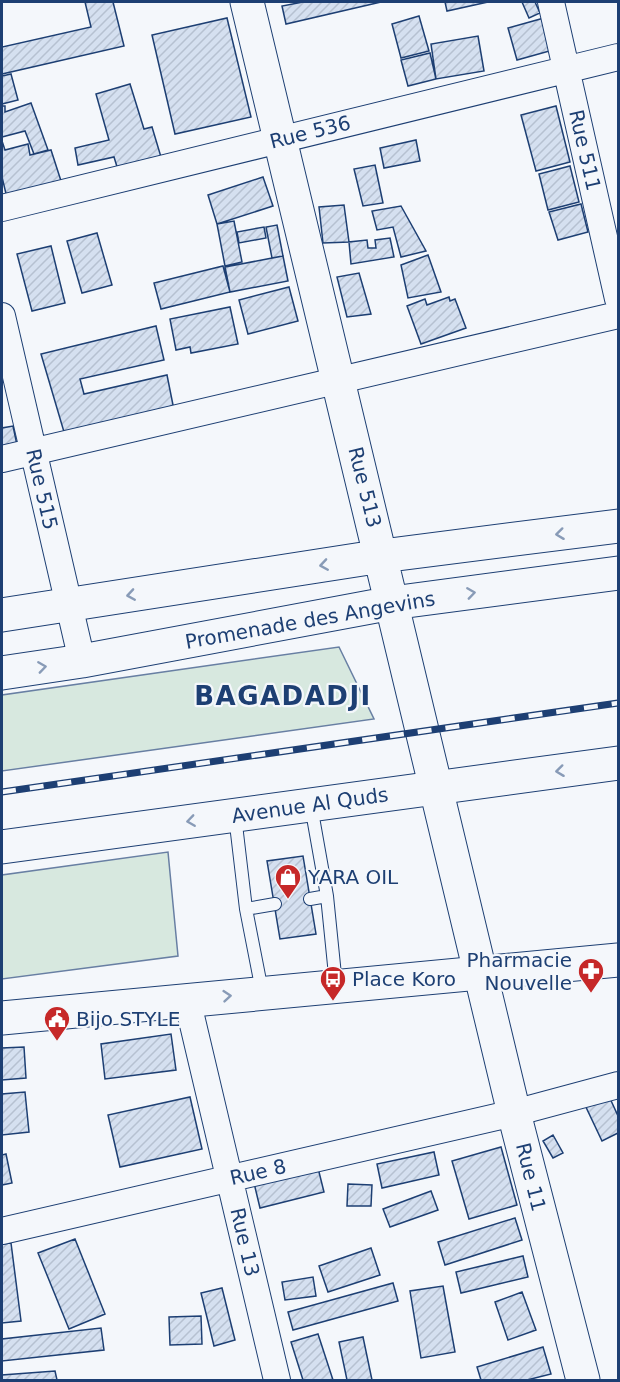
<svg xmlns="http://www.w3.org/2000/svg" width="620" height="1382" viewBox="0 0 620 1382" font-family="'DejaVu Sans',sans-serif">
<defs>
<pattern id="building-hatch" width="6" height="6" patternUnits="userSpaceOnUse" patternTransform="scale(1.5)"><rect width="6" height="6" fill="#d5e0f0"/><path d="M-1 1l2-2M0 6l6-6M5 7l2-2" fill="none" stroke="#b6c1d1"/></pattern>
</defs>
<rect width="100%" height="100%" fill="#f4f7fb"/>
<path fill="#d7e8df" stroke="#687fa3" stroke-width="1.5" d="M339,647L374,719L2,771V695Z
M168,852L178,956L2,979V875Z"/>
<path fill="url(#building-hatch)" stroke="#1d3f73" stroke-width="1.5" d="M85,2H113L124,46L2,74V47L91,27Z
M303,2H381L286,24L282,6Z
M445,2H488L447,11Z
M522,2H535L540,13L529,18Z
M419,16L429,51L401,58L392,24Z
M227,18L251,117L175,134L152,35Z
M544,18L553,50L517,60L508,28Z
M478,36L484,71L436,79L431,44Z
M430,53L436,79L408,86L401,60Z
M11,74L18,100L2,104V76Z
M130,84L144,129L152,127L161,157L118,170L114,157L78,165L75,148L109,140L96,94Z
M31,103L48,150L34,154L25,131L2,137V106H5V112Z
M556,106L570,162L536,171L521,115Z
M416,140L420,161L384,168L380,148Z
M2,141L5,150L28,144L30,155L51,150L62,184L7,198L2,177Z
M375,165L383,203L363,206L354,169Z
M570,166L579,202L548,210L539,174Z
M263,177L273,206L217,224L208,195Z
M581,204L588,232L558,240L549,212Z
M344,205L349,242L323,243L319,207Z
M401,206L426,251L401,257L393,227L377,230L372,211Z
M234,221L242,262L225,266L217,224Z
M277,225L283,256L272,258L266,227Z
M264,227L266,238L239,243L237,232Z
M97,233L112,285L82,293L67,241Z
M390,238L394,257L351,264L349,242L367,240L368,248H376L375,240Z
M51,246L65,303L32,311L17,254Z
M428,255L441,292L408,298L401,265Z
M283,256L288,281L230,292L225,267Z
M223,266L230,292L161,309L154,283Z
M359,273L371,314L347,317L337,277Z
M289,287L298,321L248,334L239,300Z
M449,297L450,301L455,299L466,328L421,344L407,306L425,299L427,305Z
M230,307L238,344L191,353L190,347L176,350L170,319Z
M156,326L164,360L80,379L84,394L167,375L174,410L69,435L66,431L64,432L41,354Z
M13,426L17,445L2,449V428Z
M303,856L316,934L280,939L267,861Z
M171,1034L176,1070L105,1079L101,1044Z
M24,1047L26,1078L2,1080V1048Z
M25,1092L29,1132L2,1135V1094Z
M608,1094L618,1116V1133L602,1141L585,1105Z
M190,1097L202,1149L120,1167L108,1115Z
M553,1135L563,1153L553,1158L543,1141Z
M501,1147L517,1205L469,1219L452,1161Z
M434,1152L439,1175L382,1188L377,1164Z
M6,1154L12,1183L2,1185V1155Z
M318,1168L324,1192L260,1208L254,1183Z
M348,1184L372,1185L371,1206H347Z
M431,1191L438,1210L390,1227L383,1209Z
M515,1218L522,1240L445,1265L438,1242Z
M75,1239L105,1314L69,1329L38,1253Z
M11,1243L21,1321L2,1323V1244Z
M371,1248L380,1275L328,1292L319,1266Z
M523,1256L528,1277L461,1293L456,1272Z
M313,1277L316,1296L285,1300L282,1282Z
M393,1283L398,1301L293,1330L288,1312Z
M443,1286L455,1352L421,1358L410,1291Z
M222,1288L235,1340L214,1346L201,1293Z
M522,1292L536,1330L508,1340L495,1302Z
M201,1316L202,1344L170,1345L169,1317Z
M101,1328L104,1350L2,1361V1339Z
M318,1334L333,1380H303L291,1342Z
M363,1337L372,1380H347L339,1342Z
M543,1347L551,1374L527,1380H481L477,1367Z
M55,1371L57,1380H2V1375Z"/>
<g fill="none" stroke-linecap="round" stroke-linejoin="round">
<g stroke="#1d3f73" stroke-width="14">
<path id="lane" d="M311,806L327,896L336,985
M235,816L246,909L262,991
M310,899L327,896
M246,909L275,904"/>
</g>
<g stroke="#1d3f73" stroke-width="28">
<path id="street" d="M551,2L618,299
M2,208L618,57
M2,316L82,661
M2,459L618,315
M187,999L277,1380
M2,1231L514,1113L618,1085"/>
</g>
<g stroke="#1d3f73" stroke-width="35">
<path id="secondary" d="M247,2L514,1113L583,1380
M2,615L382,556L618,526
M2,673L82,661L392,603L618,573"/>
</g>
<g stroke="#1d3f73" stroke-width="35">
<path id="primary" d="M2,847L618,763
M2,1018L618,960"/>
</g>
<use href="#lane" stroke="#f4f7fb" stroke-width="12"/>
<use href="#street" stroke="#f4f7fb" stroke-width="26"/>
<use href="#secondary" stroke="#f4f7fb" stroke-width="33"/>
<use href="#primary" stroke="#f4f7fb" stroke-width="33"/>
<g stroke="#1d3f73" stroke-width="7">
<path id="rail" d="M2,792L618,703"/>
</g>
<use href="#rail" stroke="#f4f7fb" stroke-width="4.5" stroke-dasharray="14" stroke-linecap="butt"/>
</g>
<defs><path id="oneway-chevron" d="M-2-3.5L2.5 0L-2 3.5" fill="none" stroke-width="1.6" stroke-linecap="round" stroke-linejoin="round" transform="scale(1.5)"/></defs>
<g stroke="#889bb7">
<use href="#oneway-chevron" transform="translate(560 534) rotate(173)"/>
<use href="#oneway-chevron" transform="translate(324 565) rotate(171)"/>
<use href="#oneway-chevron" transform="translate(471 593) rotate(-8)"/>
<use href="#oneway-chevron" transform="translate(131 595) rotate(171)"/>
<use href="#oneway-chevron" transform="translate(42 667) rotate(-8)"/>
<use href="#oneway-chevron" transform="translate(560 771) rotate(173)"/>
<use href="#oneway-chevron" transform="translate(191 821) rotate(172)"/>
<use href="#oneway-chevron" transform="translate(227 996) rotate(-5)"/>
</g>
<defs>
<g id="shop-pin" transform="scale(1.35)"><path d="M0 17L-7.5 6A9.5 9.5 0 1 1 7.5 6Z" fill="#c62828" stroke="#f4f7fb"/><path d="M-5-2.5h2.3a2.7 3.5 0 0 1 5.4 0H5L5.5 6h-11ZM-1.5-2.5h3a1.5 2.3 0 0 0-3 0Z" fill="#fff"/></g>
<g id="pharmacy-pin" transform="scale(1.35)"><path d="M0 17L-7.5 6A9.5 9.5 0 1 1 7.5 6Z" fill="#c62828" stroke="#f4f7fb"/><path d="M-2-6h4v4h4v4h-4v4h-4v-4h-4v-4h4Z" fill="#fff"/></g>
<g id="bus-pin" transform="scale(1.35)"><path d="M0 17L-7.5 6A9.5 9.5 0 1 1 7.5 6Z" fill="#c62828" stroke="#f4f7fb"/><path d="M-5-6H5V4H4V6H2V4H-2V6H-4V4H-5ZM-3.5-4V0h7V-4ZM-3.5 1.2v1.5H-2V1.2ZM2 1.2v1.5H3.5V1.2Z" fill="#fff"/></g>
<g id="civic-pin" transform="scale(1.35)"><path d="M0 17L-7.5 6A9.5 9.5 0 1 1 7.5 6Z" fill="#c62828" stroke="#f4f7fb"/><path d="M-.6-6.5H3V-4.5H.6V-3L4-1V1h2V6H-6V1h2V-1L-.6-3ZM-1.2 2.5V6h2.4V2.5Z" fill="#fff"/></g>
</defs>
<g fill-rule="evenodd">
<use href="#shop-pin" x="288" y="877"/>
<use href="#pharmacy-pin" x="591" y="971"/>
<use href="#bus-pin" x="333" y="979"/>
<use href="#civic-pin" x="57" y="1019"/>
</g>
<g text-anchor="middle" stroke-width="4.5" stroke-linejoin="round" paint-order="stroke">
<g font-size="20" fill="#1d3f73" stroke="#f4f7fb">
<text transform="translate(310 132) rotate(-14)" y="7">Rue 536</text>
<text transform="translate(585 150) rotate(77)" y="7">Rue 511</text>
<text transform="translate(365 487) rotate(76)" y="7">Rue 513</text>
<text transform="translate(42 489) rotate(77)" y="7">Rue 515</text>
<text transform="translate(310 620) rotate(-10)" y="7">Promenade des Angevins</text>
<text transform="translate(310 805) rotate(-8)" y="7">Avenue Al Quds</text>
<text transform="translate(258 1172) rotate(-13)" y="7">Rue 8</text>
<text transform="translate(531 1177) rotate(76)" y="7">Rue 11</text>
<text transform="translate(245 1242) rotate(77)" y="7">Rue 13</text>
</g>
<g font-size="20" fill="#1d3f73" stroke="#f4f7fb" text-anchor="start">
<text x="308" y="884">YARA OIL</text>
<text x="572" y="967" text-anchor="end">Pharmacie<tspan x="572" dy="23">Nouvelle</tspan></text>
<text x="352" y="986">Place Koro</text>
<text x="76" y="1026">Bijo STYLE</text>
</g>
<g font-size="26" font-weight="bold" letter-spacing="1.5" fill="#1d3f73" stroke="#f4f7fb">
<text x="283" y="705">BAGADADJI</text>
</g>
</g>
<rect width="620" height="1382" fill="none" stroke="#1d3f73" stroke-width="6"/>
</svg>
